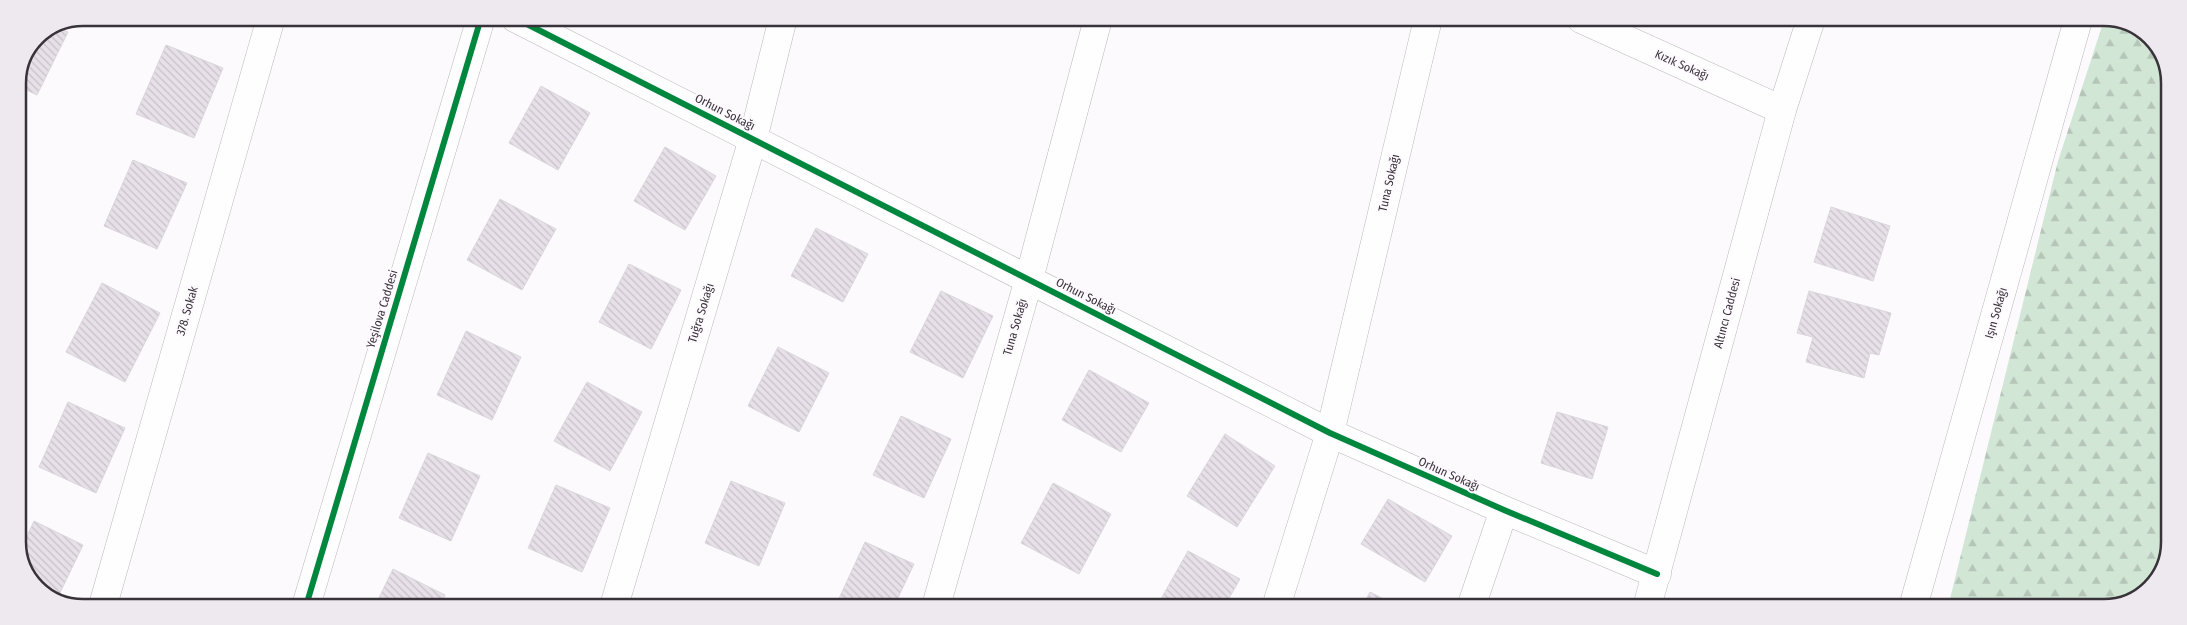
<svg xmlns="http://www.w3.org/2000/svg" width="2187" height="625" viewBox="0 0 2187 625" font-family="'Fira Sans Condensed',sans-serif">
<defs>
<pattern id="forest-firs" width="22" height="20" patternUnits="userSpaceOnUse" patternTransform="scale(1.25)"><rect width="22" height="20" fill="#d2e6d5"/><path d="M5 1l3.5 6h-7zM16 11l3.5 6h-7z" fill="#b5c6b8"/></pattern>
<pattern id="building-back-hatch" width="6" height="6" patternUnits="userSpaceOnUse" patternTransform="scale(1.25)"><rect width="6" height="6" fill="#e7e0e9"/><path d="M-1 5l2 2M0 0l6 6M5-1l2 2" fill="none" stroke="#c7c1c9"/></pattern>
</defs>
<rect width="100%" height="100%" fill="#fdfafe"/>
<path fill="url(#forest-firs)" d="M2104,20H2120L2153,40L2169,79L2167,558L2144,594L2104,607H1948L2058,161Z"/>
<path fill="url(#building-back-hatch)" stroke="#dad7db" d="M59,28L68,32L37,95L18,86L37,37Z
M166,45L223,68L194,138L136,114Z
M541,86L590,113L558,170L509,143Z
M665,147L716,176L685,230L634,201Z
M133,160L187,183L157,249L104,226Z
M500,199L556,229L522,290L467,260Z
M1831,207L1890,226L1873,281L1814,262Z
M816,228L868,254L843,302L791,276Z
M629,264L681,290L651,349L599,322Z
M102,283L160,313L125,382L66,352Z
M941,291L993,316L963,378L910,352Z
M1809,291L1891,313L1879,355L1870,353L1864,378L1806,362L1813,337L1797,333Z
M466,331L521,357L492,420L437,395Z
M778,347L829,373L799,432L748,406Z
M1089,370L1149,403L1121,452L1062,420Z
M587,382L642,412L610,471L554,441Z
M68,402L125,428L96,493L39,467Z
M1557,412L1608,427L1592,479L1541,463Z
M901,416L951,439L924,498L873,475Z
M1225,434L1275,466L1237,527L1187,496Z
M428,453L480,476L451,541L399,518Z
M731,481L785,503L759,566L705,543Z
M1053,483L1111,514L1079,574L1021,543Z
M556,485L610,508L582,572L528,548Z
M1388,499L1452,536L1425,582L1361,544Z
M34,521L83,545L57,599L34,585L20,551Z
M865,542L914,564L894,606L836,605Z
M1188,551L1240,579L1224,607L1157,606Z
M393,569L445,595L440,606H375Z
M1370,592L1399,607H1362Z"/>
<g fill="none" stroke-linecap="round" stroke-linejoin="round">
<g stroke="#bcb8bd" stroke-width="29">
<path id="street" d="M515,18L1330,433L1504,510L1657,574
M1581,19L1782,110
M103,605L271,18
M614,606L753,139L783,18
M936,606L1029,279L1098,19
M1276,607L1330,433L1428,19
M1471,607L1504,510
M1913,607L2078,20"/>
</g>
<g stroke="#bcb8bd" stroke-width="29">
<path id="secondary" d="M306,606L481,18
M1647,607L1782,110L1811,19"/>
</g>
<use href="#street" stroke="#fffeff" stroke-width="28"/>
<use href="#secondary" stroke="#fffeff" stroke-width="28"/>
<g stroke="#fef9ff" stroke-width="9">
<path id="cycleway" d="M515,18L1330,433L1504,510L1657,574
M306,606L481,18"/>
</g>
<use href="#cycleway" stroke="#00873e" stroke-width="6"/>
</g>
<g text-anchor="middle" stroke-width="4" stroke-linejoin="round" paint-order="stroke">
<g font-size="12" fill="#373338" stroke="#fef9ff">
<text transform="translate(1682 65) rotate(24)" y="4">Kızık Sokağı</text>
<text transform="translate(725 112) rotate(27)" y="4">Orhun Sokağı</text>
<text transform="translate(1389 183) rotate(-77)" y="4">Tuna Sokağı</text>
<text transform="translate(1086 296) rotate(27)" y="4">Orhun Sokağı</text>
<text transform="translate(382 309) rotate(-73)" y="4">Yeşilova Caddesi</text>
<text transform="translate(187 311) rotate(-74)" y="4">378. Sokak</text>
<text transform="translate(701 313) rotate(-73)" y="4">Tuğra Sokağı</text>
<text transform="translate(1727 313) rotate(-75)" y="4">Altıncı Caddesi</text>
<text transform="translate(1996 313) rotate(-74)" y="4">Işın Sokağı</text>
<text transform="translate(1015 327) rotate(-74)" y="4">Tuna Sokağı</text>
<text transform="translate(1449 474) rotate(24)" y="4">Orhun Sokağı</text>
</g>
</g>
<path d="M0 0H2187V625H0ZM83 26H2104A57 57 0 0 1 2161 83V542A57 57 0 0 1 2104 599H83A57 57 0 0 1 26 542V83A57 57 0 0 1 83 26Z" fill="#eee9ef" fill-rule="evenodd"/>
<path fill="none" stroke="#373338" stroke-width="2.5" d="M83 26H2104A57 57 0 0 1 2161 83V542A57 57 0 0 1 2104 599H83A57 57 0 0 1 26 542V83A57 57 0 0 1 83 26Z"/>
</svg>
